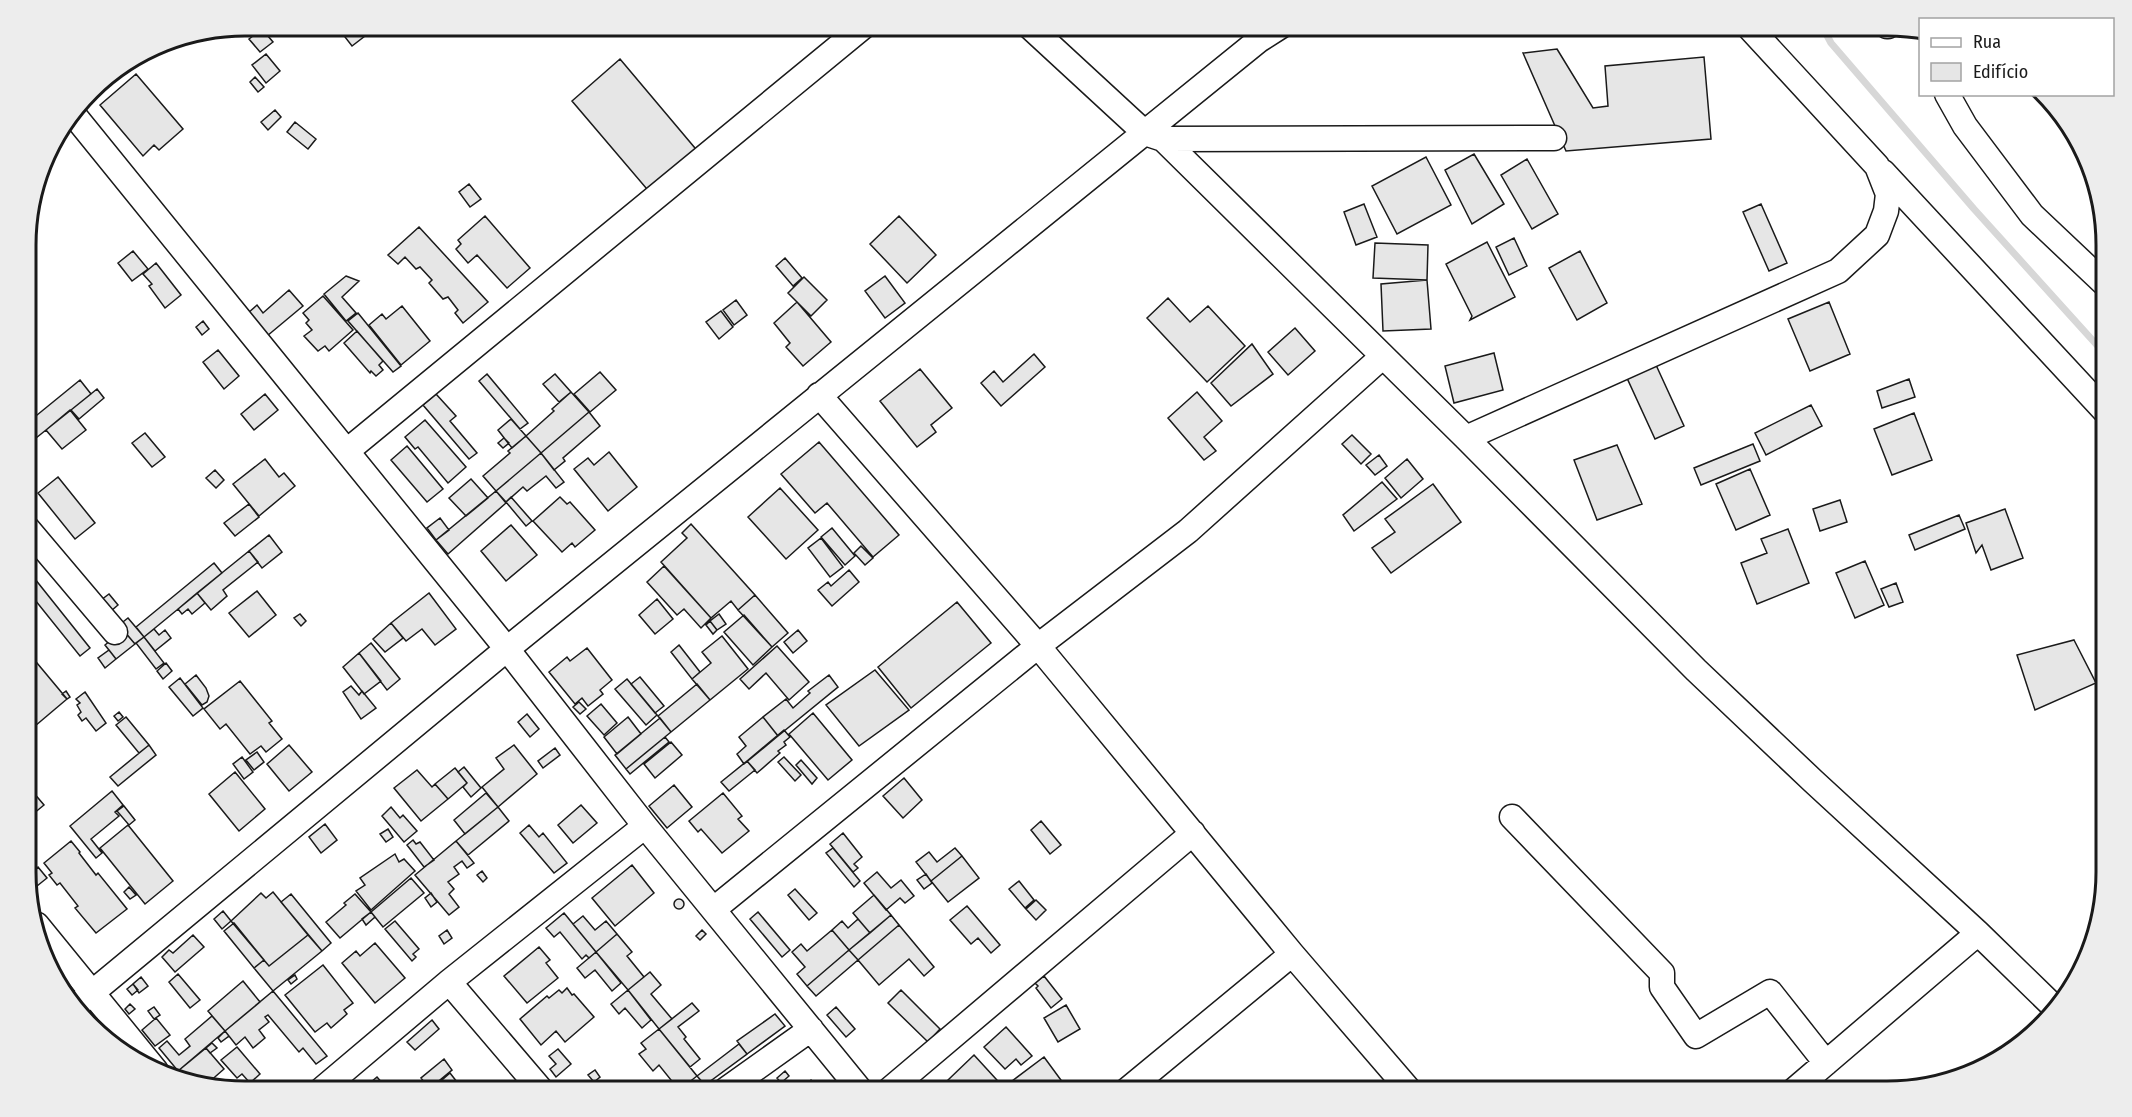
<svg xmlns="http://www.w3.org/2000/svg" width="2132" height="1117" viewBox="0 0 2132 1117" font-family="'Fira Sans Condensed',sans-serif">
<rect width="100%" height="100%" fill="#fff"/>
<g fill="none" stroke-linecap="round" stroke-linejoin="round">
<path stroke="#d7d7d7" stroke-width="7" d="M1822,26L1831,43L1974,209L2105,354"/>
</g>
<path fill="#e6e6e6" stroke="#1a1a1a" stroke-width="1.5" d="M341,26H378L352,46L338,28Z
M1162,26L1168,29L1164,35L1158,31Z
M262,29L273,42L260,52L249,39Z
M1557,49L1593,108L1608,106L1605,66L1704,57L1711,139L1566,151L1523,53Z
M266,54L280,71L266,83L252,65Z
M620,59L700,154L652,195L572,101Z
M136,74L183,129L159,150L154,145L143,156L100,105Z
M255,77L264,87L258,92L250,82Z
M275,110L281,117L268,130L261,122Z
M295,122L316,139L308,149L287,132Z
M1474,154L1504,204L1472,224L1445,170Z
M1426,157L1451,205L1397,234L1372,186Z
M1527,159L1558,214L1532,229L1501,175Z
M469,184L481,199L470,207L459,192Z
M1364,204L1377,237L1356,245L1344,212Z
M1761,204L1787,263L1769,271L1743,212Z
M485,216L530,268L507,288L477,255L468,263L456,249L461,244L458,240Z
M899,216L936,255L907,283L870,244Z
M419,227L488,302L463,323L455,313L458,310L448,297L443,299L429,283L432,280L420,267L416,269L405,257L398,264L388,255Z
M1514,238L1527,266L1509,275L1496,247Z
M1487,242L1515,297L1470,320L1472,316L1446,264Z
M1375,243L1428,245L1427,280L1373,278Z
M133,251L148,269L132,281L118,263Z
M1580,251L1607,303L1577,320L1549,268Z
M785,258L802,278L793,286L776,266Z
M156,263L181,295L165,308L149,286L152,284L143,274Z
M346,276L359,281L342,297L356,313L346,321L324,294Z
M885,276L905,303L885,318L865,291Z
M804,277L827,300L811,316L788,293Z
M1427,280L1431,329L1383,331L1381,284Z
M289,290L303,306L267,336L248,313L257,305L263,313Z
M323,296L353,330L329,351L325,346L318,351L304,336L312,330L306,323L309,320L303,313Z
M1168,298L1190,322L1208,306L1245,346L1207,382L1147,318Z
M736,300L747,315L734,325L723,310Z
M797,302L831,342L803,366L786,347L790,343L774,323Z
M1829,302L1850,354L1810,371L1788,319Z
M402,306L430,341L401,365L369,325L382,314L386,319Z
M721,311L733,327L719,339L706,322Z
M358,313L401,366L393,372L348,321Z
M203,321L209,329L202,335L196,327Z
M1295,328L1315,351L1288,375L1268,352Z
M357,331L383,361L379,365L383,370L376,376L371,371L370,373L344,343Z
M1252,344L1273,374L1231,406L1211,383Z
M218,350L239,376L224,389L203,362Z
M1494,353L1503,390L1454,403L1445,366Z
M1034,354L1045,367L1001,406L981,383L994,371L1003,382Z
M1656,365L1684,426L1655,439L1627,378Z
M920,369L952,408L931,425L936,432L917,447L880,401Z
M600,372L616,390L590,412L574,394Z
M487,374L528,423L520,429L479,381Z
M555,374L571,392L559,402L543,384Z
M1909,379L1915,397L1882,408L1877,391Z
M80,380L91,394L26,446V424Z
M97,389L104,398L79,419L71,410Z
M571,392L589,412L541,453L526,436L554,411L552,409Z
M1197,392L1222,421L1204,437L1216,451L1204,460L1168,418Z
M265,394L278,410L254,430L241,414Z
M436,394L456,416L450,421L477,453L469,459L423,405Z
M1811,405L1822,426L1766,455L1755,433Z
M70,410L86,430L62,449L46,430Z
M589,412L600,426L563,458L565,461L554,470L541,453Z
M1914,413L1932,460L1892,475L1874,429Z
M511,419L526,436L512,448L498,430Z
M425,420L466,467L448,483L418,447L415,449L405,437Z
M145,433L165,457L152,467L132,443Z
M1352,435L1371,454L1361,464L1342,444Z
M526,436L541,453L496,491L483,476L510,453L508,451Z
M504,438L509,443L503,448L498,443Z
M819,442L899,535L873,557L827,503L815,513L781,474Z
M1753,444L1760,461L1701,485L1694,468Z
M1617,445L1642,504L1597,520L1574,460Z
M407,446L443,489L427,502L391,460Z
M609,452L637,487L608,511L574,469L588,458L594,465Z
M541,453L564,482L556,488L546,476L527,491L523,487L506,502L496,491Z
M1379,455L1387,466L1375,475L1366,465Z
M265,459L279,477L284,473L295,486L259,516L233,484Z
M1407,459L1423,479L1401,498L1385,478Z
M1750,469L1770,515L1736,530L1716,484Z
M215,470L224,480L216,488L206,478Z
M58,477L95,523L75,539L38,493Z
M471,479L488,498L466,516L449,498Z
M1382,482L1397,499L1354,531L1343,515Z
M1433,484L1461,522L1391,573L1372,548L1395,532L1385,519Z
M780,488L818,530L786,559L748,517Z
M496,491L506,503L448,554L436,540Z
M511,497L532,521L526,526L506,502Z
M560,497L567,504L570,502L595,530L575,547L572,543L562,552L533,521Z
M1840,500L1847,522L1820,531L1813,509Z
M249,504L259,517L235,536L224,523Z
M2005,509L2023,558L1991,570L1982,545L1976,553L1966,523Z
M1959,515L1965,529L1915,550L1909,535Z
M440,518L449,530L436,540L427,528Z
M691,524L755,595L738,610L731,601L711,618L661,562L687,538L682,533Z
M511,525L537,555L506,581L481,551Z
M832,528L855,556L845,565L821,537Z
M1788,529L1809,583L1757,604L1741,563L1767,553L1761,539Z
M269,535L282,552L262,568L249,551Z
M821,538L843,567L830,577L808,548Z
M861,546L873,558L865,565L854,553Z
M249,551L258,562L223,590L227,596L211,610L197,593Z
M1865,561L1884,605L1855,618L1836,573Z
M214,563L222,573L144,637L136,627Z
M664,566L711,618L701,628L684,609L677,615L647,582Z
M27,569L90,648L80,656L27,590Z
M849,570L859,582L832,606L818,590L828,582L831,586Z
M1896,583L1903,602L1889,607L1881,589Z
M257,591L276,615L249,637L229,613Z
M197,593L205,603L192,614L188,609L182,614L178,609Z
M429,593L456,629L435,645L422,629L406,641L391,623Z
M109,594L118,605L112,610L97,603Z
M755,595L788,633L772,647L738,610Z
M657,599L673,619L655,634L639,615Z
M957,602L991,643L911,708L878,667Z
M300,614L306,621L301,626L294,618Z
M719,614L726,624L717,630L710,621Z
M744,615L772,647L753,665L724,632Z
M128,618L144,637L135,644L119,625Z
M710,621L717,630L713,634L706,625Z
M391,623L403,638L385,652L373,639Z
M154,629L159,635L165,630L171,638L155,651L144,637Z
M123,630L135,644L116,659L105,645Z
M798,630L807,641L793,653L784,642Z
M722,636L748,669L710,700L692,679L711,663L702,652Z
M144,637L164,663L156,669L136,643Z
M2074,640L2096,683L2035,710L2017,655Z
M371,643L400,679L387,690L359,653Z
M679,645L700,672L692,679L671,652Z
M777,646L809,682L789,700L766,673L749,689L740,679Z
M587,648L612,680L600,690L603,694L588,706L582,698L575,704L549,672L567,657L570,661Z
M109,650L116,659L105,668L98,658Z
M27,651L67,699L35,726L27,717Z
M359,653L381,681L364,694L343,667Z
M166,663L172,671L163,679L157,671Z
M875,670L909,710L859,746L826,705Z
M196,675L206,688L209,696L207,702L202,705L185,684Z
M829,675L838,687L778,736L763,717L786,699L793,708L810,693L808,691Z
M640,677L664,706L655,713L631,684Z
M180,678L203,708L193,716L169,687Z
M627,679L657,715L646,725L615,689Z
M240,681L272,721L269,723L282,739L266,752L261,746L250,754L226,724L220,729L204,709Z
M697,684L710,700L671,732L658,716Z
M351,686L359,695L362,691L376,708L361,719L343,692Z
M66,691L70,697L67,699L62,694Z
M85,692L106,723L96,731L86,718L82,721L78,715L81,712L77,705L80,703L76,699Z
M579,702L586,709L580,714L573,707Z
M601,704L617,723L604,735L587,716Z
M119,712L123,717L118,721L114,716Z
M813,713L852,760L828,780L789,734Z
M527,714L539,729L530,737L518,722Z
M126,717L149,745L139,753L116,725Z
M628,717L641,734L617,754L604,737Z
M763,717L778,736L744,764L737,754L746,746L739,737Z
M28,718L35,726L31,729L27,726Z
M660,718L671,732L626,769L615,755Z
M30,730L35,736L29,741L27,732Z
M784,730L790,737L784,742L786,745L778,751L780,753L757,773L747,761Z
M665,737L669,742L630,774L626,769Z
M671,742L682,755L655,778L644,764Z
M149,745L156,755L118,786L110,777Z
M289,745L312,772L289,791L267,764Z
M514,745L537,774L498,807L482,787L504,769L496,758Z
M555,748L560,755L543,768L538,761Z
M257,752L264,762L254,770L246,760Z
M242,757L253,772L244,779L233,764Z
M784,757L801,775L795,781L778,762Z
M801,760L817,778L812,784L796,765Z
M747,761L755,770L729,791L721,782Z
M464,767L481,788L471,797L463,787L467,783L458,772Z
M455,768L467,783L448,799L435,784Z
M417,770L432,787L435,784L448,799L421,821L394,788Z
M235,772L265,809L239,831L209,794Z
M904,778L922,800L903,818L883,796Z
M674,785L692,807L667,828L649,806Z
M112,791L123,805L115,812L119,816L91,839L102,853L96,858L70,826Z
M33,792L44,805L27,819V796Z
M486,793L498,807L465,834L454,820Z
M723,793L742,816L738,819L749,831L722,853L701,829L698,832L689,821Z
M581,805L597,823L573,843L558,825Z
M124,806L135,820L129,825L117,811Z
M391,807L400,818L403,815L417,831L404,842L382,816Z
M498,807L509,821L468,855L456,841Z
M1041,821L1061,845L1050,854L1031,830Z
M325,824L337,840L321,853L309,837Z
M128,825L173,881L145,904L100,848Z
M529,825L539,837L543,833L567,863L554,873L520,833Z
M388,829L393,837L386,842L380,834Z
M843,833L862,857L854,864L858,868L853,872L830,844Z
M413,840L416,844L420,842L434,860L424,867L407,845Z
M71,841L80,852L79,853L96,875L98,873L127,909L96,933L75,908L78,906L60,883L57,885L49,875L52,873L44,863Z
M456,841L474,863L467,868L462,861L454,867L459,874L448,882L454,889L449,894L459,907L449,915L415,875Z
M833,848L860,881L854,887L826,853Z
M955,848L962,856L931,881L916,862L929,852L937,862Z
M395,854L399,862L404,859L415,871L371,910L356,891L365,885L360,878Z
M962,856L979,878L948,902L931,881Z
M632,865L654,893L615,926L592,898Z
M38,867L47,878L32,890L27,884V877Z
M482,871L487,878L483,882L477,875Z
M877,872L891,888L901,880L914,896L905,903L900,898L886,910L864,883Z
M926,874L932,883L924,889L917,880Z
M411,878L424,893L383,927L371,912Z
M1019,881L1034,900L1025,908L1009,889Z
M129,887L136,895L130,899L124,892Z
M795,889L817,913L809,920L788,895Z
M273,892L308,935L269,966L231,921L261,893L266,898Z
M431,893L437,902L431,907L425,898Z
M291,894L331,943L322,951L281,902Z
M355,894L371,912L340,938L326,922L346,905L344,903Z
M874,895L891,915L870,933L853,913Z
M674 904a5 5 0 1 1 10 0a5 5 0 1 1-10 0Z
M1036,900L1046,910L1036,920L1026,909Z
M967,906L1000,945L991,953L978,938L971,944L950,920Z
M223,911L231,921L222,929L214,919Z
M371,912L375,917L366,925L362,919Z
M758,912L790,950L782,957L750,919Z
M564,913L596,952L589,958L586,955L582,959L560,932L554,937L546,928Z
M891,915L899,925L858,960L849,950Z
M583,916L595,930L606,921L617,934L596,952L573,924Z
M858,919L870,933L849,950L832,930L842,921L848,928Z
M395,921L419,949L413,954L416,957L412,961L385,929Z
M234,923L264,960L254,968L224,931Z
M899,925L934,967L924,976L909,959L879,985L858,960Z
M447,930L452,938L444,944L439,936Z
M702,930L706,934L700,940L696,936Z
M832,930L849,950L807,986L797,974L805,967L792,952L801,944L807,951Z
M617,934L632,952L627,956L644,977L628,990L596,952Z
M193,935L204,947L175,972L162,957L169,950L173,953Z
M308,935L322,951L273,991L254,968L264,960L269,966Z
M375,943L405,978L375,1003L342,963L356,951L360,956Z
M539,947L550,960L546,963L558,978L527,1003L504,976Z
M849,950L858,960L816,996L807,986Z
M596,952L621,983L612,991L595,970L585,978L577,968Z
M323,965L353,1003L344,1010L347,1014L331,1028L327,1023L315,1032L285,995Z
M650,972L661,985L651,994L672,1019L659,1029L628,990Z
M178,974L200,1000L190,1008L169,982Z
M295,975L297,979L291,984L288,980Z
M1044,976L1062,999L1051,1008L1036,988L1038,986L1035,983Z
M141,977L148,986L139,993L133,984Z
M243,981L260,1002L225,1031L208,1011Z
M133,984L138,990L132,995L127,989Z
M567,988L572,995L574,994L594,1017L565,1042L556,1031L541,1045L520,1019L547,996L549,998L559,990L562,993Z
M628,990L651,1020L642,1028L625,1008L619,1014L611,1004Z
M901,990L940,1029L928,1042L888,1003Z
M273,991L327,1056L316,1064L303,1048L299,1052L268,1015L265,1017L269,1022L259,1030L265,1038L253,1048L245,1037L236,1045L225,1031Z
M692,1003L699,1011L678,1027L686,1037L684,1039L700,1059L690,1067L659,1029Z
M130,1004L135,1009L129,1014L125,1009Z
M1066,1005L1080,1029L1058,1042L1044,1018Z
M154,1007L160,1015L154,1019L148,1011Z
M836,1007L855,1029L846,1037L827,1015Z
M775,1014L785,1026L747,1054L737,1041Z
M212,1016L225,1031L178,1071L159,1048L167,1041L179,1055L190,1046L185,1039Z
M156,1018L170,1035L155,1046L142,1030Z
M432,1020L439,1029L415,1050L407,1042Z
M1006,1027L1032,1056L1021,1065L1016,1059L1005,1069L984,1047Z
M659,1029L697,1076L679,1090L659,1065L653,1071L639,1054L646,1049L641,1043Z
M225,1031L229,1036L221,1042L218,1038Z
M212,1043L217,1048L210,1053L206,1048Z
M739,1044L747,1054L705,1085L697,1076Z
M237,1047L260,1074L250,1083L242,1074L237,1078L221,1060Z
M206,1048L224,1069L208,1083L183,1077L178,1071Z
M558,1049L571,1064L556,1077L550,1069L556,1064L549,1056Z
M974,1055L1007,1091H958L948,1080Z
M1044,1057L1069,1091H1055L1048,1083L1037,1091H1014L1008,1084Z
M444,1059L452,1070L429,1089L421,1078Z
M595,1070L600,1077L594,1082L588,1075Z
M785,1071L789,1076L781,1083L777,1078Z
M450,1073L457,1082L446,1091H437L434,1087Z
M377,1077L389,1091H360L355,1086L360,1082L365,1087Z
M811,1080L819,1089L816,1091H799Z
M829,1082L837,1091H818Z"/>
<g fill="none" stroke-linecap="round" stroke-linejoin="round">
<g stroke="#1a1a1a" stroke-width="27">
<path id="minor" d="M1029,26L1145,133L1163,139L1466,438L1696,670L1813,781L1978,933L2052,1005
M1887,26H1888
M1947,94L1965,126L2032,215L2105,284
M74,115L507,649L645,826L861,1091
M1163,139L1554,138
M1883,172L2105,411
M819,395L1038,646L1292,954L1410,1091
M1466,438L1838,271L1877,235L1886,211L1888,194L1877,166L1748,26
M347,451L864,26
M27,528L115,632
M1512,817L1662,973V987L1696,1036L1770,992L1826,1063
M714,909L1038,646L1188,531L1382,357
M37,925L156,1071
M449,982L542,1091
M76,1006L507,649L1259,40L1281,26
M320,1091L449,982L645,826
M724,1091L811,1029
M888,1091L1193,833
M1126,1091L1292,954
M1793,1091L1978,933"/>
</g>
<use href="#minor" stroke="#fff" stroke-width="24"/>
</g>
<path d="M0 0H2132V1117H0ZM245 36H1887A209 209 0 0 1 2096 245V872A209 209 0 0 1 1887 1081H245A209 209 0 0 1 36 872V245A209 209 0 0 1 245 36Z" fill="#ededed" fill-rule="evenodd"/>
<path fill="none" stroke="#1a1a1a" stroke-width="3" d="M245 36H1887A209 209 0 0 1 2096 245V872A209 209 0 0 1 1887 1081H245A209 209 0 0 1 36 872V245A209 209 0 0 1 245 36Z"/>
<rect x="1919" y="18" width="195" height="78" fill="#ffffff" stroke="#a3a3a3" stroke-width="1.5"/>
<rect x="1931" y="38" width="30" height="9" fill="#ffffff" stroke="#a3a3a3" stroke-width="1.5"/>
<text x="1973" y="48" font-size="18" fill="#1a1a1a">Rua</text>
<rect x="1931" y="63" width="30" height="18" fill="#e6e6e6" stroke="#a3a3a3" stroke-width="1.5"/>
<text x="1973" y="78" font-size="18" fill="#1a1a1a">Edifício</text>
</svg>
